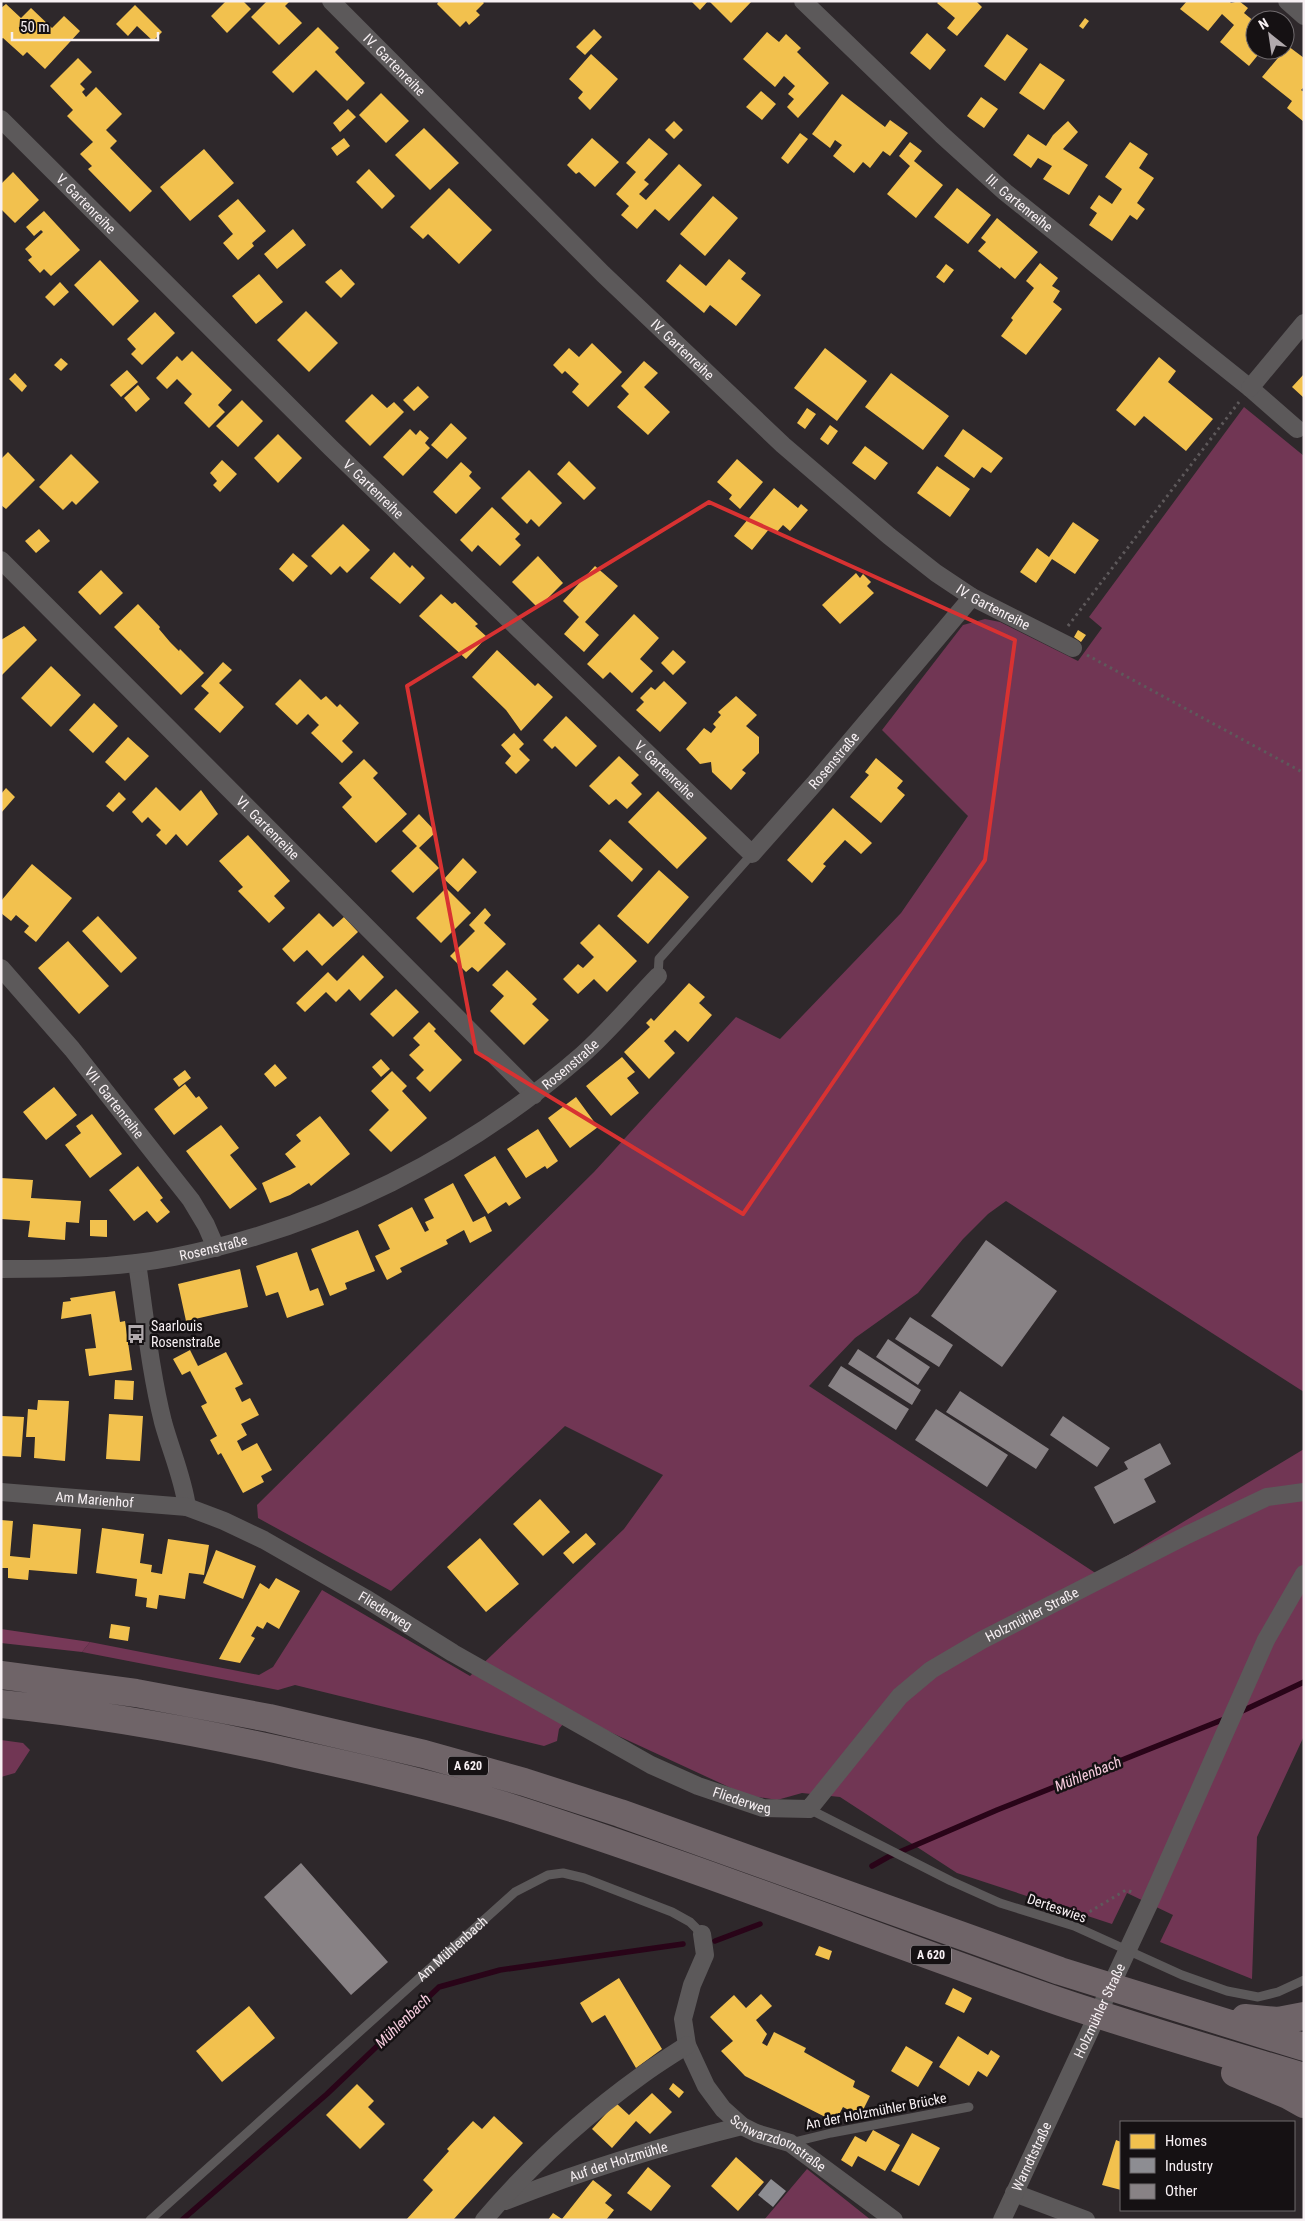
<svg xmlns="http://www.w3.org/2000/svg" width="1305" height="2221" viewBox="0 0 1305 2221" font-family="'Roboto Condensed',sans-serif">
<rect width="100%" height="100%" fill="#2e282b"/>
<path fill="#713654" d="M1244,407L1304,456V1392L1006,1201L988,1214L963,1239L918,1293L855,1338L809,1386L1097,1574L1304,1449V1736L1257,1837L1252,1979L1160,1942L1173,1915L1127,1893L1112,1924L957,1873L840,1797L802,1793L777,1800L746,1795L571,1714L559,1729L557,1741L544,1746L295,1685L278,1690L82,1652L90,1642L259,1675L273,1667L322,1590L470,1676L624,1529L663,1475L565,1426L391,1591L258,1518L257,1505L594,1172L736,1017L780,1039L901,913L968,816L882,730L963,625L985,619L1000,622L1078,661L1102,628L1089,617Z
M1,1740L23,1743L30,1750L15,1773L1,1777Z
M807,2169L871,2220H764Z"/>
<path fill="#773958" d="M1,1629L90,1642L82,1652L1,1643Z"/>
<path fill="#f2c14e" d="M226,1H243L251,9L227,33L211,16Z
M267,1H290L285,6L302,23L279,45L251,17Z
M439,1H482L484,3L476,11L480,15L469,25L466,21L460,27L437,4Z
M691,1H708L700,10Z
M709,1H752L731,23Z
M939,1H976L982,7L957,36L947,28L955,18L937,3Z
M1187,1H1229L1231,3L1239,1L1248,8L1244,13L1255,22V50H1262L1249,66L1220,42L1234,25L1222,14L1208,31L1180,9Z
M6,4L21,18L31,8L52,28L64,16L80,31L45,69L27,52L23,56L3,38L1,39V8Z
M135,5L162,32L153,41L137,26L128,36L116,24Z
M1085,18L1089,21L1083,29L1079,26Z
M318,27L339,48L335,52L365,83L347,101L316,70L293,93L272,72Z
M594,29L602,37L585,55L576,47Z
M767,32L779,42L786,34L801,48L797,52L829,83L798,118L787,107L794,99L788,94L795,86L784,76L775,87L743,59Z
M927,33L946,50L930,70L910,53Z
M1007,34L1028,49L1005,81L984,66Z
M1288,46L1304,58V87L1301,90L1304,92V122L1287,108L1292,101L1262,77Z
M591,54L618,79L590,110L578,98L583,92L569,79Z
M78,58L92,72L80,84L85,89L82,92L86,97L96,87L122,114L106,130L117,141L110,148L152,191L130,212L88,169L92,166L80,154L93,142L67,116L73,110L50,86Z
M1040,63L1065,80L1044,110L1019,93Z
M761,91L776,104L762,120L746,107Z
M381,93L409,121L386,143L359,115Z
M842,94L885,127L890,120L908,133L890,156L883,151L870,168L863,162L854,173L833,156L842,145L835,140L830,148L812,134Z
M981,97L998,109L984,128L967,116Z
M348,109L356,117L340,132L333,123Z
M674,121L683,130L674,139L665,130Z
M1068,121L1078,132L1063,149L1088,165L1069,195L1043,179L1052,166L1038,158L1031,168L1013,155L1028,134L1046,146L1053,135Z
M424,128L459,163L430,190L395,155Z
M800,133L808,139L788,164L781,158Z
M344,138L350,146L337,156L331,148Z
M592,138L619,162L595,187L579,172L576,174L567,165Z
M649,138L668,154L644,180L649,184L639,194L646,200L679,164L702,185L669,221L655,209L637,229L621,215L629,206L616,194L636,172L626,163Z
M910,142L922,151L914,161L943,185L916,218L887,194L910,166L899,156Z
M1130,142L1148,154L1139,168L1154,178L1137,203L1145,209L1137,220L1130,215L1112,241L1089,225L1097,213L1090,208L1099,195L1112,204L1122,189L1105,177Z
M204,149L234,183L190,221L160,187Z
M369,169L395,196L382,209L356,182Z
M13,172L39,200L15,223L1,209V184Z
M449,188L492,230L459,264L428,234L423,239L410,227Z
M957,188L991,215L968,244L934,217Z
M713,196L738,218L705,256L680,234Z
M238,199L266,231L252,243L254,246L238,260L223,243L233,234L218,216Z
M44,211L80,250L51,276L44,269L40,273L28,260L32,257L25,249L43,232L41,230L34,236L26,227Z
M997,218L1038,252L1015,279L1001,267L1000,269L978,251L986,242L981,238Z
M293,229L306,245L277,269L264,254Z
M729,259L746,273L741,279L761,295L736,326L710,305L704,313L666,281L680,264L706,286Z
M100,260L139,301L113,326L74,285Z
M1040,263L1058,278L1052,286L1060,291L1053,302L1062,309L1026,355L1001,336L1013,320L1011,318L1034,288L1026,281Z
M946,264L954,270L944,283L936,277Z
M341,269L355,284L341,298L325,282Z
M259,274L283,302L256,324L232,296Z
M60,282L69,292L54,306L45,297Z
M306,311L338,343L309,372L277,340Z
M155,312L175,333L142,365L131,354L136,349L127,339Z
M592,343L622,372L588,407L572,392L579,384L565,371L562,374L553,365L569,348L579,357Z
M825,348L867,381L837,421L794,388Z
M192,351L232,390L218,405L225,412L209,428L184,403L192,394L177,379L167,389L156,378L177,356L182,361Z
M1159,357L1176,371L1168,382L1213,419L1186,451L1144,416L1135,426L1116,410Z
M61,358L68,364L61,371L54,365Z
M644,361L658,373L644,387L670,412L648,435L617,407L629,394L621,386Z
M127,370L138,382L121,397L110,385Z
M15,373L27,386L22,392L9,379Z
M891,373L949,416L923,450L865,407Z
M1304,374V398L1292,387Z
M138,385L150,399L136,412L124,398Z
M418,386L429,397L414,411L403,400Z
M372,394L387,408L394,402L404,412L370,446L345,421Z
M242,400L263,421L238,447L216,426Z
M807,408L816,414L805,429L797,423Z
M451,423L467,438L447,459L431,445Z
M830,425L838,431L828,445L820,439Z
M410,429L416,435L420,430L429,438L425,443L430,448L403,476L383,457Z
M963,429L1003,458L991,473L982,467L974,478L944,456Z
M278,434L302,458L278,483L254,458Z
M865,446L888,463L875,480L852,463Z
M8,452L35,480L6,509L1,505V459Z
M71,454L99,482L76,505L72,501L63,510L39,487Z
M737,459L763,482L740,509L729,499L732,495L717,482Z
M222,460L237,474L220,492L213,485L217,481L210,473Z
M569,461L596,488L584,500L557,474Z
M461,462L472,472L469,476L481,488L456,514L433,492Z
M937,466L970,489L950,517L917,493Z
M529,470L562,503L539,527L531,519L527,524L501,498Z
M774,488L798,508L801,504L808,510L790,531L783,525L776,533L770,528L752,550L734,536Z
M492,507L520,534L515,539L521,545L500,566L478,545L472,552L460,540Z
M1073,522L1099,540L1075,574L1052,559L1036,583L1020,572L1037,548L1049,557Z
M343,524L370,550L347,573L340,566L331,575L311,556Z
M39,529L50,541L36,553L25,541Z
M394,552L410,568L412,565L425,578L400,604L370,578Z
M293,553L308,566L293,582L279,569Z
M538,556L563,583L538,608L512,582Z
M595,566L618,586L585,622L599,635L584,652L564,634L579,617L563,601Z
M101,570L123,593L100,615L78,592Z
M856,573L860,578L863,574L871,582L867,586L874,593L840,624L822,605Z
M441,594L452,604L455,602L478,624L475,626L487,637L466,659L419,616Z
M138,604L160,627L159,629L170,642L179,651L180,649L204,673L181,695L114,627Z
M634,614L659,638L640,659L653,671L632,693L610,672L603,679L587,664Z
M24,626L37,640L1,676V640Z
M1078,630L1086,635L1081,642L1074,637Z
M497,650L535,686L538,683L553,697L521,731L506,710L472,677Z
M673,650L686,662L673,675L661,663Z
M223,662L232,670L219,683L244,707L220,733L194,709L209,693L201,686Z
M51,666L81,695L51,727L21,698Z
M300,679L321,700L326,696L337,707L340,704L359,723L342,741L353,752L342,763L311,733L319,725L308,714L297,725L275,704Z
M664,681L687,703L660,732L636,710L644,702L640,698L651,687L655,690Z
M736,696L757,715L746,726L759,737V753L742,770L746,773L731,790L712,772L711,762L700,764L686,749L704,728L711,733L716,727L713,724L721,715L718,712Z
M94,703L118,726L93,753L69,730Z
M566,716L597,746L576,767L555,746L552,749L543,740Z
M514,733L524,744L519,749L530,760L516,774L505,763L511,756L501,745Z
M128,737L149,756L125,781L105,762Z
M619,756L639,775L631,783L642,794L627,809L616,799L609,805L589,786Z
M876,758L903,781L897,788L905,795L881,823L850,797L869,775L865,772Z
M364,759L378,773L373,778L407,814L376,843L342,807L352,797L339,783Z
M156,787L180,811L201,790L218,814L187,846L176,834L166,845L156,835L161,830L148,817L142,823L132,812Z
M6,788L15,797L1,813V794Z
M658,791L707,838L677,869L628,822Z
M119,792L126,799L113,812L106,806Z
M833,808L872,843L861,854L845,840L823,864L826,866L812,883L787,860Z
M419,814L436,832L419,848L439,868L413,893L391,871L417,846L402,831Z
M248,835L290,881L274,896L285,908L269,923L238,891L243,887L219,861Z
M610,839L643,869L632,882L599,851Z
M463,858L477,872L458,892L444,879Z
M32,864L72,898L36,942L24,932L29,926L16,915L11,921L1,913V901Z
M659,870L689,897L648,944L617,916Z
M446,888L471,913L441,943L416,918Z
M485,908L491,915L484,923L506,944L478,972L472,967L466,972L450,956L475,931L469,925Z
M319,913L333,927L344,917L358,932L322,966L307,950L294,962L282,949Z
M98,916L137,958L121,973L82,931Z
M599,924L637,961L607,992L594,979L578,994L563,979L578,964L583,968L594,957L580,943Z
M68,941L109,986L79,1014L38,968Z
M363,955L384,977L360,1001L349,989L336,1002L326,992L305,1012L296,1003L328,972L337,981Z
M507,970L537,999L532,1004L549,1020L524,1045L490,1011L504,996L492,985Z
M689,983L705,997L699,1003L712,1015L688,1042L675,1030L664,1041L675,1053L649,1079L624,1052L650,1027L646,1023L651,1018L654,1021Z
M396,989L419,1012L393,1037L370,1014Z
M429,1022L436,1029L434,1031L462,1060L430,1092L416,1078L424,1070L409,1055L420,1045L413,1038Z
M622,1057L635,1072L627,1078L639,1093L611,1116L586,1086Z
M381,1059L390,1069L381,1077L372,1067Z
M275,1064L287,1078L275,1087L264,1074Z
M185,1070L191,1078L179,1087L173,1079Z
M392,1071L407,1086L402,1091L427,1118L391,1152L369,1130L389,1110L371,1091Z
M185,1084L196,1098L199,1096L208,1108L174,1135L154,1109Z
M54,1087L77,1115L46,1140L23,1112Z
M576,1097L598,1127L570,1148L548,1118Z
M92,1114L122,1154L90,1178L65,1145L81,1133L76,1126Z
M320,1116L350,1154L311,1186L309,1183L290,1195L270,1203L262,1183L296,1167L285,1154L301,1141L296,1135Z
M221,1125L239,1148L230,1155L257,1189L230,1209L186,1151Z
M538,1129L558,1161L547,1169L545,1166L526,1178L507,1149Z
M495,1156L521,1198L509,1206L506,1202L488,1214L464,1175Z
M138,1166L163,1198L160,1200L170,1212L157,1223L147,1211L134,1221L109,1190Z
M1,1178L33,1180L31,1198L81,1201L79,1223L66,1222L65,1240L28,1237L30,1221L1,1219Z
M453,1183L473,1222L485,1216L492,1231L470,1243L464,1230L446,1240L448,1244L400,1268L402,1272L387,1280L375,1256L390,1249L378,1225L412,1207L425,1232L429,1230L425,1222L434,1218L424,1199Z
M90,1220H107V1237L90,1236Z
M358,1230L375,1271L345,1283L347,1289L330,1296L311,1249Z
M297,1252L310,1291L318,1288L324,1305L287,1318L278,1292L266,1296L256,1266Z
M240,1269L248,1307L186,1321L178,1284Z
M115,1291L120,1322L125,1321L132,1370L89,1376L85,1349L96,1348L91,1314L61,1319L63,1302L71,1301L70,1298Z
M190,1350L198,1366L226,1352L243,1384L235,1388L242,1402L250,1398L259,1415L241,1424L247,1435L237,1441L242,1451L257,1443L272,1470L261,1476L264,1482L243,1493L221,1453L218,1455L210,1440L217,1436L201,1406L207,1403L190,1371L182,1375L173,1359Z
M115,1380L134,1381L133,1400L114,1399Z
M38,1400L69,1401L65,1461L34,1458L35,1437H26L28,1409L37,1410Z
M109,1414L143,1416L140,1461L106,1459Z
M1,1416L24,1417L21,1457L1,1456Z
M540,1499L570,1532L543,1556L513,1524Z
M1,1520L13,1521L10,1556L30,1558L33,1524L81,1529L77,1574L29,1570L28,1580L8,1578V1568H1Z
M102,1528L144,1534L140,1563L152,1565L151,1572L162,1574L168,1539L209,1545L204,1575L189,1573L185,1599L159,1595L157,1609L146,1607L147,1598L135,1596L137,1579L96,1573Z
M586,1533L596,1544L573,1564L563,1553Z
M480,1538L519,1584L486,1612L447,1567Z
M216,1550L256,1566L243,1599L203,1583Z
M276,1578L300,1591L279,1629L267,1622L263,1629L257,1626L251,1636L255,1638L240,1663L219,1659L260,1583L269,1589Z
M111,1624L130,1627L128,1641L109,1638Z
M819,1946L832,1951L829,1960L815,1955Z
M619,1978L662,2049L636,2068L605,2015L592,2023L580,2003Z
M953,1988L972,1998L964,2013L945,2004Z
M761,1994L772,2006L756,2020L767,2034L762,2043L767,2046L774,2032L806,2048L804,2052L855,2081L853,2087L870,2096L860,2116L843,2107L835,2122L745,2076L721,2051L733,2041L710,2017L734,1995L746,2008Z
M249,2006L275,2038L222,2082L196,2051Z
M958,2036L988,2055L991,2050L1000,2056L987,2077L978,2071L969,2086L939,2067Z
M906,2046L933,2062L918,2087L891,2071Z
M673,2083L684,2092L679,2098L669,2089Z
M357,2084L374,2101L368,2107L385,2124L360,2149L326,2115Z
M652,2093L672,2112L650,2134L636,2121L612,2148L592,2129L616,2103L629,2115Z
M494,2116L523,2143L453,2220H406L433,2190L423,2180L449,2151L447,2149L473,2121L482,2129Z
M873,2130L900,2145L885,2171L858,2156L852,2167L841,2160L855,2136L866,2142Z
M912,2133L940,2148L919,2186L891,2171Z
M1116,2140L1121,2142V2190L1102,2185Z
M736,2157L764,2182L738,2211L711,2186Z
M648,2167L671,2186L651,2211L627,2193Z
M593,2180L612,2195L605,2203L614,2210L606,2220H548L553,2213L562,2219Z"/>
<path fill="#8d8d92" d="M771,2179L786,2191L773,2207L758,2195Z"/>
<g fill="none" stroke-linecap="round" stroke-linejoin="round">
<path stroke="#290418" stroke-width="5.5" d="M1240,1712L1304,1682
M872,1866L888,1857L997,1810L1227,1718
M715,1941L760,1924
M182,2220L327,2094L439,1987L500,1970L683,1944"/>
</g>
<path fill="#888285" d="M986,1240L1057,1291L1002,1367L931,1316Z
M910,1317L953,1345L939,1367L895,1339Z
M888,1339L930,1367L918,1385L876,1357Z
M858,1349L921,1390L912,1405L848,1364Z
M841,1366L909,1409L896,1430L828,1386Z
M960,1391L1049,1449L1036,1469L946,1412Z
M936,1409L1008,1455L987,1487L915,1440Z
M1063,1416L1110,1448L1097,1467L1050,1435Z
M1160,1443L1171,1464L1144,1479L1156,1502L1114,1524L1094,1487L1128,1469L1124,1462Z
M301,1863L388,1962L351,1995L264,1897Z"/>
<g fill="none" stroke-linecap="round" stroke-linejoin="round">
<path stroke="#5e595b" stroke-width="3" stroke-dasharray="2.5 4" stroke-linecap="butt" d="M1068,626L1239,402
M1087,655L1304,773
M1084,1915L1126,1890L1135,1893"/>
<g stroke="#5c595a" stroke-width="9">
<path d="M658,976L659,959L752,854"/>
<path d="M809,1809L951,1881L1000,1903L1074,1926L1182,1975L1227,1991L1258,1997L1278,1992L1304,1980"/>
<path d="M790,2143L831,2133L969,2107"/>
<path id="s1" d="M150,2220L515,1892L548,1875L563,1873L584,1878L672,1912L690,1922L702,1934"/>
</g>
<g stroke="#5c595a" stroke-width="18">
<path id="s2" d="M331,1L603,274L783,445L889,536L936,573L972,597L1073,648"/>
<path id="s3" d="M803,1L942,135L1005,192L1250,388L1297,429"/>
<path d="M1287,1L1304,16"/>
<path id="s4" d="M1,119L331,448L752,854L814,784L972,597"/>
<path d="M1250,388L1304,323"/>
<path id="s5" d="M1,560L534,1095"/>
<path id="s6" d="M1,968L72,1049L191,1200L206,1225L216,1248"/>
<path d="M137,1263C145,1316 150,1370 163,1422C171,1451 183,1478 187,1507"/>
<path id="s7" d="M1,1269C58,1269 118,1268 174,1257C325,1227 466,1156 582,1055C609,1031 633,1002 658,976"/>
<path id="s8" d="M1,1492L187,1507L224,1521L264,1540L365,1598L453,1653L651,1765L698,1786L763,1808L809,1809L900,1696L931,1670L982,1640L1187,1535L1267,1497L1304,1492"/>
<path id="s9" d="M702,1934L705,1955L692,1985L683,2019L687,2045L706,2086L723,2109L742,2126L756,2133L790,2143L894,2220"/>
<path d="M1014,2193L1086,2220"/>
<path id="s10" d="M505,2201C582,2171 661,2146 742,2126"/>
<path d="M484,2220C530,2166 585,2116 642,2075C657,2064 672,2055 687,2045"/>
<path id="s11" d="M1002,2220L1149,1904L1266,1640L1304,1574"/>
</g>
<path stroke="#6f6468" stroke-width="28" d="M1,1675L136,1693L269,1718L424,1754L524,1782L620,1813L1060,1971L1304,2047
M1,1704C101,1714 200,1732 297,1754C370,1770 444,1787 515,1809C693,1866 867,1934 1043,1996C1129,2026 1217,2051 1304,2077
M1245,2018L1278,2021L1304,2016
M1235,2073L1288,2095L1304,2104"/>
</g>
<path fill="none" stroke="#d83232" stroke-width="4" stroke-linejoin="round" d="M709,502L1015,640L985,860L743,1214L476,1052L407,686Z"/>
<defs>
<g id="bus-bare" transform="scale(1.5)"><path d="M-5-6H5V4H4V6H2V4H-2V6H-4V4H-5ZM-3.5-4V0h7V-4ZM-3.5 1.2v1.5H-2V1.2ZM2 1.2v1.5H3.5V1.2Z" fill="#b1aaad" stroke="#151113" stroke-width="2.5" paint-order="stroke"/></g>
</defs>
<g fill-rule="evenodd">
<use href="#bus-bare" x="136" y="1334"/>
</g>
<g text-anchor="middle" stroke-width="5" stroke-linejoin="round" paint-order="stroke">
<g fill="#151113" stroke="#b3adb0" stroke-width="1">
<rect x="448" y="1756.5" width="40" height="19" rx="4"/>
<rect x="911" y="1945.5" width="40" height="19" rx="4"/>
</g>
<g font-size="12" font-weight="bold" fill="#f7f0f3">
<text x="468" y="1770">A 620</text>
<text x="931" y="1959">A 620</text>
</g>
<g font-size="14" fill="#f7f0f3" stroke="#151113">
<text dy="5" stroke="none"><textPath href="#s2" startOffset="90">IV. Gartenreihe</textPath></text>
<text dy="5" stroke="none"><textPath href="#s3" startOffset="296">III. Gartenreihe</textPath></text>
<text dy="5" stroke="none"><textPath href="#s4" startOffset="120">V. Gartenreihe</textPath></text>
<text dy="5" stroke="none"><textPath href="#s2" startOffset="495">IV. Gartenreihe</textPath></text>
<text dy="5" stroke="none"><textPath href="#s4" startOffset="525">V. Gartenreihe</textPath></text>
<text dy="5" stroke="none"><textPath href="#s2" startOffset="900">IV. Gartenreihe</textPath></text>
<text dy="5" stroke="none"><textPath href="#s4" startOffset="1175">Rosenstraße</textPath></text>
<text dy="5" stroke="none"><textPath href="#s4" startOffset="930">V. Gartenreihe</textPath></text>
<text dy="5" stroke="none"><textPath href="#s5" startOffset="378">VI. Gartenreihe</textPath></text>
<text dy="5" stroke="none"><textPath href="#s7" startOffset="619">Rosenstraße</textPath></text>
<text dy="5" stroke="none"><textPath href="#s6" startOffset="176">VII. Gartenreihe</textPath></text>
<text dy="5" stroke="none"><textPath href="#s7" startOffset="214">Rosenstraße</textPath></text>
<text dy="5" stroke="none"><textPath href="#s8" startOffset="94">Am Marienhof</textPath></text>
<text dy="5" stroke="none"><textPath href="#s8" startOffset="411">Fliederweg</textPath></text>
<text dy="5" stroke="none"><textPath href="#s8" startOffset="1185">Holzmühler Straße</textPath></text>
<text dy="5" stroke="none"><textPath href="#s8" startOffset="816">Fliederweg</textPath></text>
<text transform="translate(1057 1908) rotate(19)" y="5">Derteswies</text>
<text dy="5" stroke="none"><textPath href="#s1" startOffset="406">Am Mühlenbach</textPath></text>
<text dy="5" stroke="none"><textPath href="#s11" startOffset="231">Holzmühler Straße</textPath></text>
<text transform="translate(876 2111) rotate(-11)" y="5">An der Holzmühler Brücke</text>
<text dy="5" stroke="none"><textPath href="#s9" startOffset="255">Schwarzdornstraße</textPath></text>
<text dy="5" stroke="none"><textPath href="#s11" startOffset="70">Warndtstraße</textPath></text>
<text dy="5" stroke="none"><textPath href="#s10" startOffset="120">Auf der Holzmühle</textPath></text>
</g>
<g font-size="14" fill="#f7f0f3" stroke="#151113" text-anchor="start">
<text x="151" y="1331">Saarlouis<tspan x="151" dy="16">Rosenstraße</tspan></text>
</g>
<g font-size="15" font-style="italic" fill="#f7ccde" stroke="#151113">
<text transform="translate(1088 1774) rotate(-22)" y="5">Mühlenbach</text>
<text transform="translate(403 2021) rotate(-44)" y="5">Mühlenbach</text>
</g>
</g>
<rect width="1305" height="2221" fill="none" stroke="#f7f0f3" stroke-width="5"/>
<rect x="1120" y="2121" width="175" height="90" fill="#151113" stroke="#6f6a6d"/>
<rect x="1130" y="2134" width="25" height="15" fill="#f2c14e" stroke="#6f6a6d"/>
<text x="1165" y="2146" font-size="15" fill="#f7f0f3">Homes</text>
<rect x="1130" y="2158" width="25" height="15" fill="#8d8d92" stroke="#6f6a6d"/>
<text x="1165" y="2171" font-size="15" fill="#f7f0f3">Industry</text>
<rect x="1130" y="2184" width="25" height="15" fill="#888285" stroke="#6f6a6d"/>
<text x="1165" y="2196" font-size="15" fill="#f7f0f3">Other</text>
<g transform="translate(1270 35) rotate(330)"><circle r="24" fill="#151113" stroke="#6f6a6d"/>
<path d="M0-4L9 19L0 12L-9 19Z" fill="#b1aaad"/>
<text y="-8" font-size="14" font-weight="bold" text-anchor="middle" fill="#f7f0f3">N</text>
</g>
<path d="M12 32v8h146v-8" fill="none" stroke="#f7f0f3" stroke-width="2.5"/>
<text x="20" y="32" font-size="15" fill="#f7f0f3" stroke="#151113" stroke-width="4" paint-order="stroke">50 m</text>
</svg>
